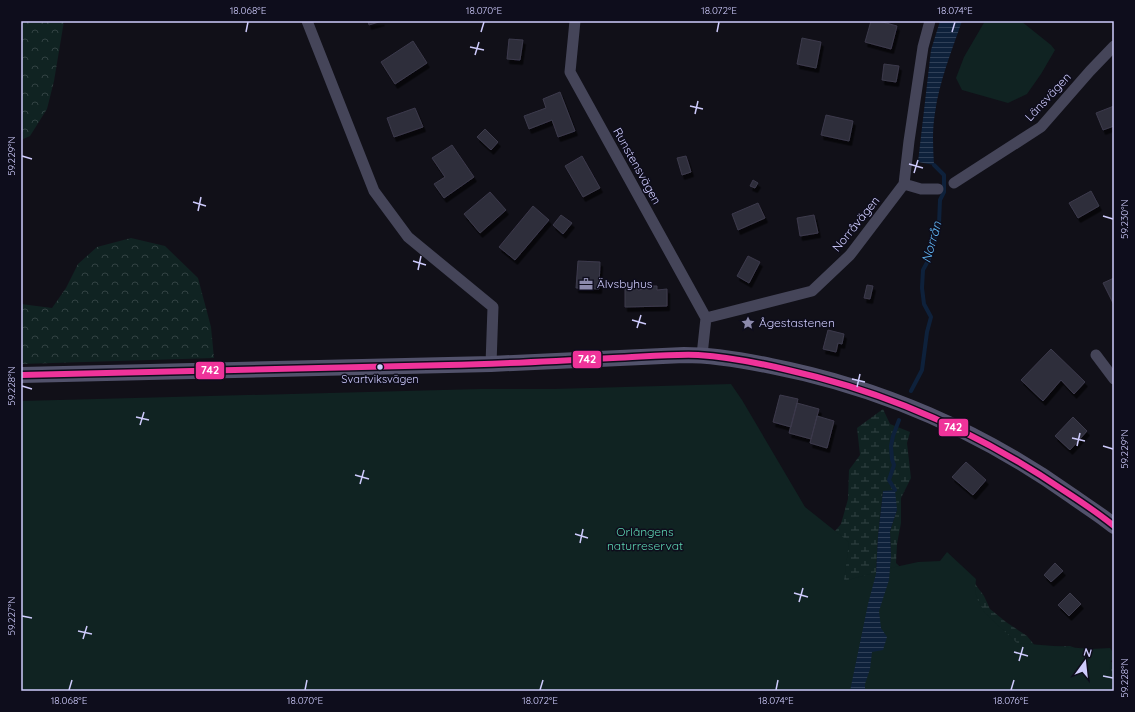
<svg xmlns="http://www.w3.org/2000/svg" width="1135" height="712" viewBox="0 0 1135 712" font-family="Quicksand,sans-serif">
<defs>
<pattern id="forest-crowns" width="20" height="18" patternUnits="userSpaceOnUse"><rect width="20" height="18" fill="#102322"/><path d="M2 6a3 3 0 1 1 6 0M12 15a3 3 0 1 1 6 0" fill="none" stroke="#324243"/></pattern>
<pattern id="wetland-marsh" width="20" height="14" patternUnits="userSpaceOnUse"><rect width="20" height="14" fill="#102322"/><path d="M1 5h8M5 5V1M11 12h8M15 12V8" fill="none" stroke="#324243"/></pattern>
<pattern id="water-rules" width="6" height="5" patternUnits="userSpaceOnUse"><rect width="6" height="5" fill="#0e213b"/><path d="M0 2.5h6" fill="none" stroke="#304058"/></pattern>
<filter id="shadow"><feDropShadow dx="2.5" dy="4.5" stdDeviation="0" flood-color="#0009"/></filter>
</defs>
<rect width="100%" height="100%" fill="#111018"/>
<path fill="url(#forest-crowns)" d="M21,21H64L54,81L47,109L30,136L21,140Z
M131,238L165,246L198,278L211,327L214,358L21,364V304L52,308L66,288L78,264L97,247Z"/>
<path fill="url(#wetland-marsh)" d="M883,409L890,424L910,432L907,443L911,478L901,498V523L897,544L896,563L913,579L973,581L984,596L990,609L1006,622L1027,636L1036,647L1070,646L1114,663V691L881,628L891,556L890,531L897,510L883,491L878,536L876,574L767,691L830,537L841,524L848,499L849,470L860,455L857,428Z"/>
<path fill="#102322" d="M985,21H1021L1051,45L1055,50L1041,74L1027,94L1008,103L962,90L956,78L964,57Z
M731,384L742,400L805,507L849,542L844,581L895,567L918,562L940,561L947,552L976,579L975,591L978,601L985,613L1017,643L1091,649L1110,648L1112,651L1113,659C1108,664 1108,670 1114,674V691H21V401L480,389H553Z"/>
<path fill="url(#water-rules)" d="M940,21H962C952,50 939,82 935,113C932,130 933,148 934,165L918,162L931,50Z
M895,490L897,510L890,531L891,556L889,580L879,611L881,628L887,637L883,650L872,652L870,669L865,684V691H850L868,604L876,574L878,536L883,491Z"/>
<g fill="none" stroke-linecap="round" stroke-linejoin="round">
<path stroke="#0e213b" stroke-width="4" d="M911,391L922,370L927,332L931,317L924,304L922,288L923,270L929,259L939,224L940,200L944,192V175L934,165
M895,490L889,480L894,465L892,459L891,446L893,436L899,420"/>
</g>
<path fill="#2f2e3b" stroke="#3c3a4c" filter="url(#shadow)" d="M368,21H382L369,25Z
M871,21H879L897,26L891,49L865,42Z
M802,38L821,42L816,68L797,64Z
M509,39L523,40L520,60L507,59Z
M413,41L427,63L395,84L381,62Z
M884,64L899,66L896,82L882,80Z
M560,92L575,131L558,137L552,120L529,129L524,116L546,108L543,99Z
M1114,106V126L1103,130L1096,113Z
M415,108L423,127L394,137L387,118Z
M826,115L853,121L849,141L821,135Z
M485,129L498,142L491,150L477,137Z
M452,145L474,177L444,198L434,184L445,177L432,158Z
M582,156L600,188L583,197L565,166Z
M686,156L691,172L682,175L677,158Z
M753,180L758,183L755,188L750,186Z
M1091,191L1099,206L1078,218L1069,203Z
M490,192L506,210L480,233L464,214Z
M758,203L765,218L738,230L732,214Z
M533,206L549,220L515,260L499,247Z
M561,215L572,223L563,234L553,225Z
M814,215L818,233L800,236L797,218Z
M748,256L760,262L749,283L737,276Z
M578,261L600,262L599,289L576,288Z
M1114,278V305L1103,283Z
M867,285L873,286L870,299L864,298Z
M644,286H657V290L667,289V306L625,307V287H638V290L644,289Z
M828,330L844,334L842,344L838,343L836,352L823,349Z
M1051,349L1085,382L1074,394L1061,380L1043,401L1021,380Z
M780,395L798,399L791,427L773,422Z
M797,403L819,409L811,439L789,433Z
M817,416L834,421L827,448L810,443Z
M1073,417L1087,431L1070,450L1055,436Z
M966,462L986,480L973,495L952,477Z
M1055,563L1063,571L1051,582L1044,575Z
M1070,593L1081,604L1069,616L1058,605Z"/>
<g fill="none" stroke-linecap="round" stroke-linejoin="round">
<path stroke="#454559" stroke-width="11" d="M307,21L374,191L408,237L493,307L491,364
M575,21L570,72L706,318
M954,183L1041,127L1090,71L1114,46
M904,184L921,189H938
M706,318L812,291L850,255L904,184L909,141L923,47L930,21
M702,355L706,318
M1096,355L1114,379"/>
<path stroke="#52526b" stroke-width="16" d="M21,375L491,364L684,355C713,355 742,360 771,366C879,387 982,432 1072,496C1086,506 1101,515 1114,526"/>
<g stroke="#0e0d1c" stroke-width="9">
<path id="bus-1" d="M21,375C163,372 306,368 448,365C503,364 558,361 613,358C641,357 670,354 698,355C729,357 759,363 788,370C887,392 979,433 1063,490C1080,501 1098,513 1114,526"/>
</g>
<use href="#bus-1" stroke="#ef339a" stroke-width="6"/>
</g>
<path fill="none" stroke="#cecbfc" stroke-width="1.5" d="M246,32L248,22M481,32L484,22M717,32L719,22M952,32L955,22M470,47L484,50M475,55L479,42M690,106L703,109M695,114L698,101M22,156L32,159M909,164L923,168M914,173L918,160M193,202L206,206M198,211L201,197M1103,216L1113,219M413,261L426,265M418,270L421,256M632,320L646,324M637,328L641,315M852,379L865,382M22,386L32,389M857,387L860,374M136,417L149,420M140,425L144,412M1072,438L1085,441M1077,446L1080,433M1103,446L1113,449M355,475L369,479M360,484L364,470M575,534L588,538M580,543L583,529M794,593L808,597M799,602L803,588M22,616L32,618M78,631L92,634M83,639L87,626M1014,652L1028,656M1019,661L1023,647M1103,676L1113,678M69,690L72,680M305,690L307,680M540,690L543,680M776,690L778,680M1011,690L1014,680"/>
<defs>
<g id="office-bare" transform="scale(1.08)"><path d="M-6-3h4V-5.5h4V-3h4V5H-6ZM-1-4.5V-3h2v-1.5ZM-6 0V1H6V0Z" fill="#8c8aac" stroke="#0e0d1c" stroke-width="2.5" paint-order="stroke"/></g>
<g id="sight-bare" transform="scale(1.08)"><path d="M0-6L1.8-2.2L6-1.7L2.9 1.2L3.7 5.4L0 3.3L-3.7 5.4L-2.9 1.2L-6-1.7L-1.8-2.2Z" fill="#8c8aac" stroke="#0e0d1c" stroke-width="2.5" paint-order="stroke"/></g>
</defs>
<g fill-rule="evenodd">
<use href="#office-bare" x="586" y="284"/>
<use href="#sight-bare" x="748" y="323"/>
</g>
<circle fill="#cecbfc" stroke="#0e0d1c" stroke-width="1.5" cx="380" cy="367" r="3.5"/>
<g text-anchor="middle" stroke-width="3" stroke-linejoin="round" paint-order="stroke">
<g font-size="11" fill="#cecbfc" stroke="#0e0d1c">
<text x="380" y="383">Svartviksvägen</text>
</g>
<g font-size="12" fill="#cecbfc" stroke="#0e0d1c">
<text transform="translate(1048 97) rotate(-47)" y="4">Länsvägen</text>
<text transform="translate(637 166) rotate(61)" y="4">Runstensvägen</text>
<text transform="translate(856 224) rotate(-51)" y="4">Norråvägen</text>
</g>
<g font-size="12" fill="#cecbfc" stroke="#0e0d1c" text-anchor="start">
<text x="597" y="288">Älvsbyhus</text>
<text x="759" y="327">Ågestastenen</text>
</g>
<g font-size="12" fill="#5dd6b2" stroke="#0e0d1c">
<text x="645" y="536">Orlångens<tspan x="645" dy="14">naturreservat</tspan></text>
</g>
<g font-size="13" font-style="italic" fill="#60b7f5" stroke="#0e0d1c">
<text transform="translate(931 242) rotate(-74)" y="5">Norrån</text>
</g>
</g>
<g stroke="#0e0d1c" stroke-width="1.5">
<rect x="572" y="350" width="30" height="19" rx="4" fill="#ef339a"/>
<rect x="195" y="361" width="30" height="19" rx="4" fill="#ef339a"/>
<rect x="938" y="418" width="31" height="19" rx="4" fill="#ef339a"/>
</g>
<g font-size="11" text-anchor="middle" font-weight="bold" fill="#fff">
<text x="587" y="363">742</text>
<text x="210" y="374">742</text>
<text x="953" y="431">742</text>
</g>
<rect width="1135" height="712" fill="none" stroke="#0e0d1c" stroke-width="44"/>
<g transform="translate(1085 662) rotate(15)" stroke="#0e0d1c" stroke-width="3" paint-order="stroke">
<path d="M0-3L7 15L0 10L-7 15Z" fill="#cecbfc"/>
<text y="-6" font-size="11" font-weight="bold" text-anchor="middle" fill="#cecbfc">N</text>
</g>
<rect x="22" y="22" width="1091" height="668" fill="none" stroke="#cecbfc" stroke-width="1.5"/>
<g font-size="10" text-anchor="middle" fill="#cecbfc">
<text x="248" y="14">18.068°E</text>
<text x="484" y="14">18.070°E</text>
<text x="719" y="14">18.072°E</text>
<text x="955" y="14">18.074°E</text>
<text transform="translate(11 156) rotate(-90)" y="4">59.229°N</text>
<text transform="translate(1124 219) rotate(-90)" y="4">59.230°N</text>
<text transform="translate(11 386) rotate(-90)" y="4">59.228°N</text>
<text transform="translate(1124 449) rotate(-90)" y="4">59.229°N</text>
<text transform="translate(11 616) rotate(-90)" y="4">59.227°N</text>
<text transform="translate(1124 678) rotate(-90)" y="4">59.228°N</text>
<text x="69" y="704">18.068°E</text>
<text x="305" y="704">18.070°E</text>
<text x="540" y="704">18.072°E</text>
<text x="776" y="704">18.074°E</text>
<text x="1011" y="704">18.076°E</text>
</g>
</svg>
